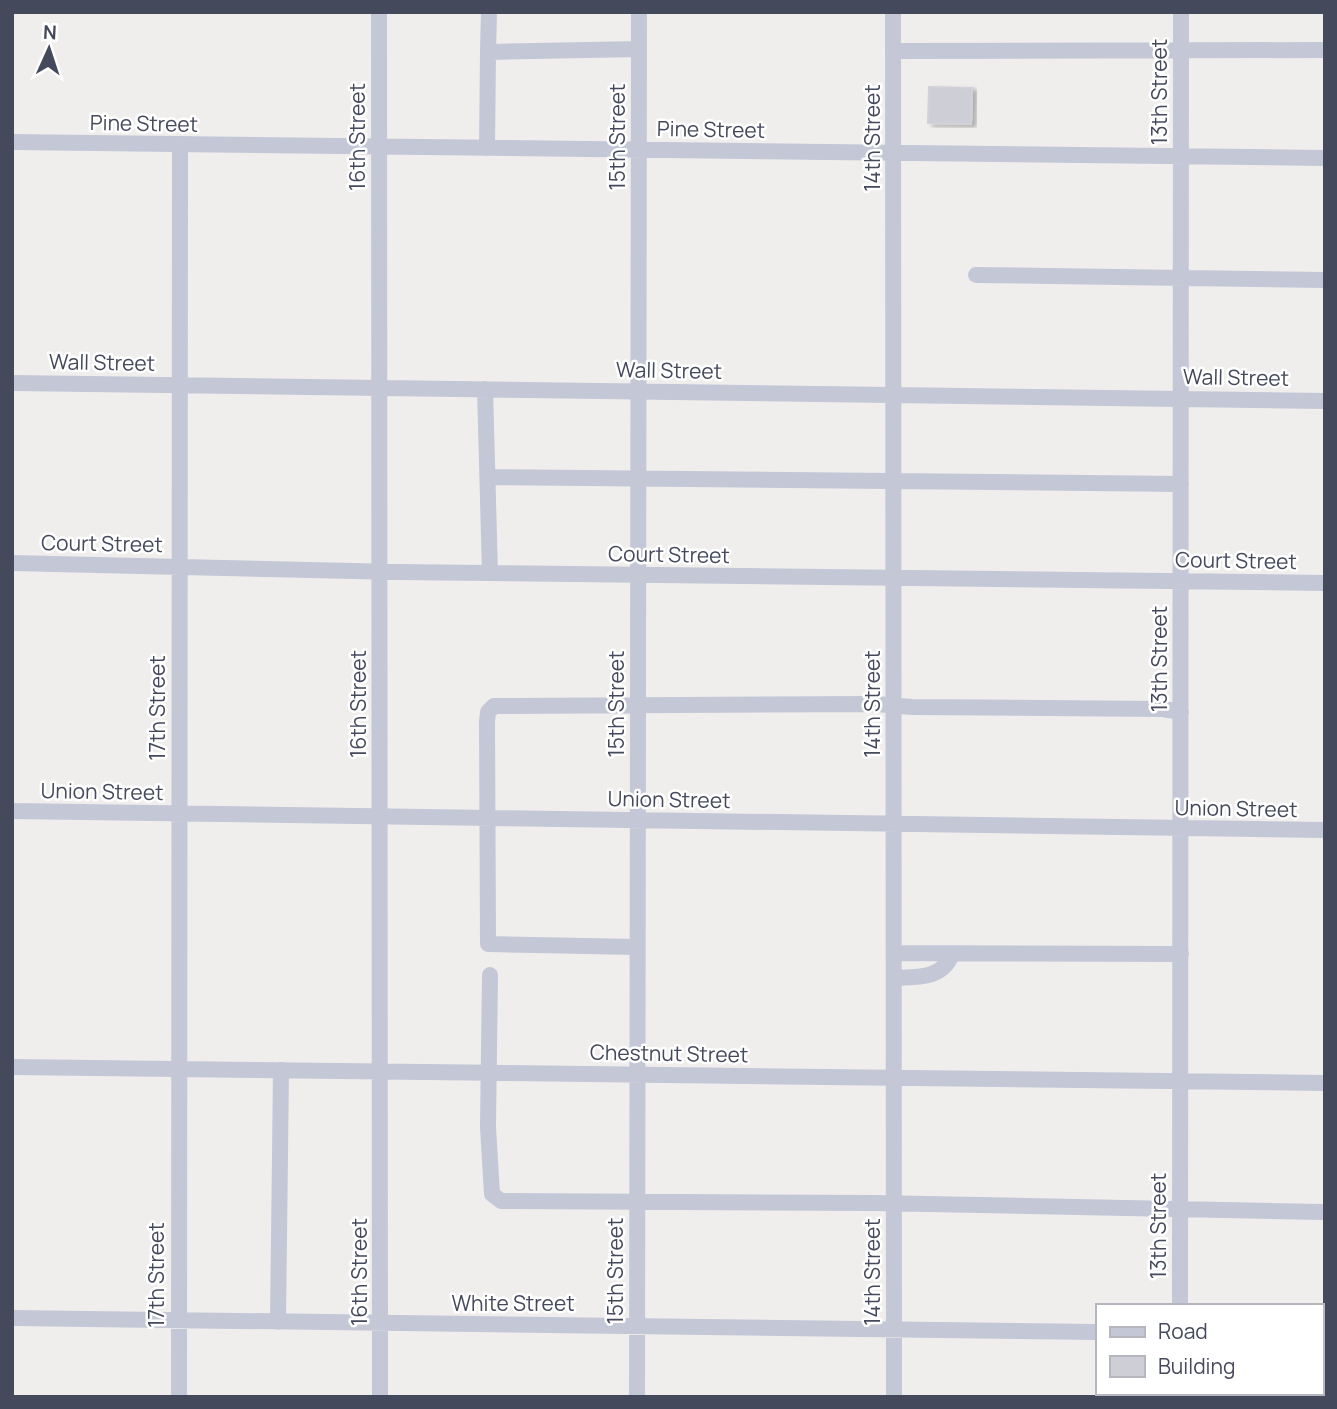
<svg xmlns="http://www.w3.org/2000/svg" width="1337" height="1409" viewBox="0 0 1337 1409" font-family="Manrope,sans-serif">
<defs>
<filter id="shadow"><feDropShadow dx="4.5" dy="2.5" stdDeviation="2" flood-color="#0004"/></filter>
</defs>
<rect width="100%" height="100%" fill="#f0eeed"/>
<path fill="#cdced6" stroke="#d1d1d9" stroke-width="2" filter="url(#shadow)" d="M929,87L972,88L971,124L928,123Z"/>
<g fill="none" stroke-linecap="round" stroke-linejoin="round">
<path stroke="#c3c7d6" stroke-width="16" d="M379,12L380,1397
M893,12L894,1397
M894,51L1325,50
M488,52L489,12
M12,142L1325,158
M487,148L488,52L639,49
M976,275L1325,280
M12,383L1325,401
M485,389L490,573
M488,477L1181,484
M12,563L397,572L1325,583
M12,811L1325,830
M637,947L488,944L487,721L488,712L494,706L876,704L912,707L1163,709L1181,712
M895,953L1181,954
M490,975L488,1127L492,1194L501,1201L876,1203L1323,1212
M894,978C917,977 943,979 952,954
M12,1067L1325,1083
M1180,1306L1181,12
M12,1318L1097,1332
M278,1322L281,1070
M1321,1336H1325
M1180,1393V1397
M179,1397L180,146
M637,1397L639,12"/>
</g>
<g text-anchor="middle" stroke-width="5" stroke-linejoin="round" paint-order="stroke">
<g font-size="21" fill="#45495c" stroke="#fff">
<text transform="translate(1160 92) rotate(-90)" y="7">13th Street</text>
<text transform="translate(144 124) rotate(1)" y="7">Pine Street</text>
<text transform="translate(711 130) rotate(1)" y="7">Pine Street</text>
<text transform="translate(358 137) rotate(-90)" y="7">16th Street</text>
<text transform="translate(618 137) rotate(-90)" y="7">15th Street</text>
<text transform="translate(873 138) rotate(-90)" y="7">14th Street</text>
<text transform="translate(102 363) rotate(1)" y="7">Wall Street</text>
<text transform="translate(669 371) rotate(1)" y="7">Wall Street</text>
<text transform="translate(1236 378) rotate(1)" y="7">Wall Street</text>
<text transform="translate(102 544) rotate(1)" y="7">Court Street</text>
<text transform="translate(669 555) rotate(1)" y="7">Court Street</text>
<text transform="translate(1236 561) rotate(1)" y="7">Court Street</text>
<text transform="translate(1160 659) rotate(-90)" y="7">13th Street</text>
<text transform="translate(359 704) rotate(-90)" y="7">16th Street</text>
<text transform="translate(617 704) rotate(-90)" y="7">15th Street</text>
<text transform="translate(873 704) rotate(-90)" y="7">14th Street</text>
<text transform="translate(158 708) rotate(-90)" y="7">17th Street</text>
<text transform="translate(102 792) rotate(1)" y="7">Union Street</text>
<text transform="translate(669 800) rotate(1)" y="7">Union Street</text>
<text transform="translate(1236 809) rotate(1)" y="7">Union Street</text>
<text transform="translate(669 1054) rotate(1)" y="7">Chestnut Street</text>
<text transform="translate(1159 1226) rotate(-90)" y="7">13th Street</text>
<text transform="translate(616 1271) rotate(-90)" y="7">15th Street</text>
<text transform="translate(360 1272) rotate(-90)" y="7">16th Street</text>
<text transform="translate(873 1272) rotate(-90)" y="7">14th Street</text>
<text transform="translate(157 1275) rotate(-90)" y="7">17th Street</text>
<text x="513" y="1311">White Street</text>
</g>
</g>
<rect width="1337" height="1409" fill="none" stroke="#45495c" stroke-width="28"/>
<rect x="1096" y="1304" width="228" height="91" fill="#ffffff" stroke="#b5b6be" stroke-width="2"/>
<rect x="1110" y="1327" width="35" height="10" fill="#c3c7d6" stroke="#b5b6be" stroke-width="2"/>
<text x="1158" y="1339" font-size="21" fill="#45495c">Road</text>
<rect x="1110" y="1356" width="35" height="21" fill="#cdced6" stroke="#b5b6be" stroke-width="2"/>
<text x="1158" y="1374" font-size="21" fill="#45495c">Building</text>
<g transform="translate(49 49) rotate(3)" stroke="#ffffff" stroke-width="5" paint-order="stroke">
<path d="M0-5L12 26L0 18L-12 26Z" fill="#45495c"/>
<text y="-10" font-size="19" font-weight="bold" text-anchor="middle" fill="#45495c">N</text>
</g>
</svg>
